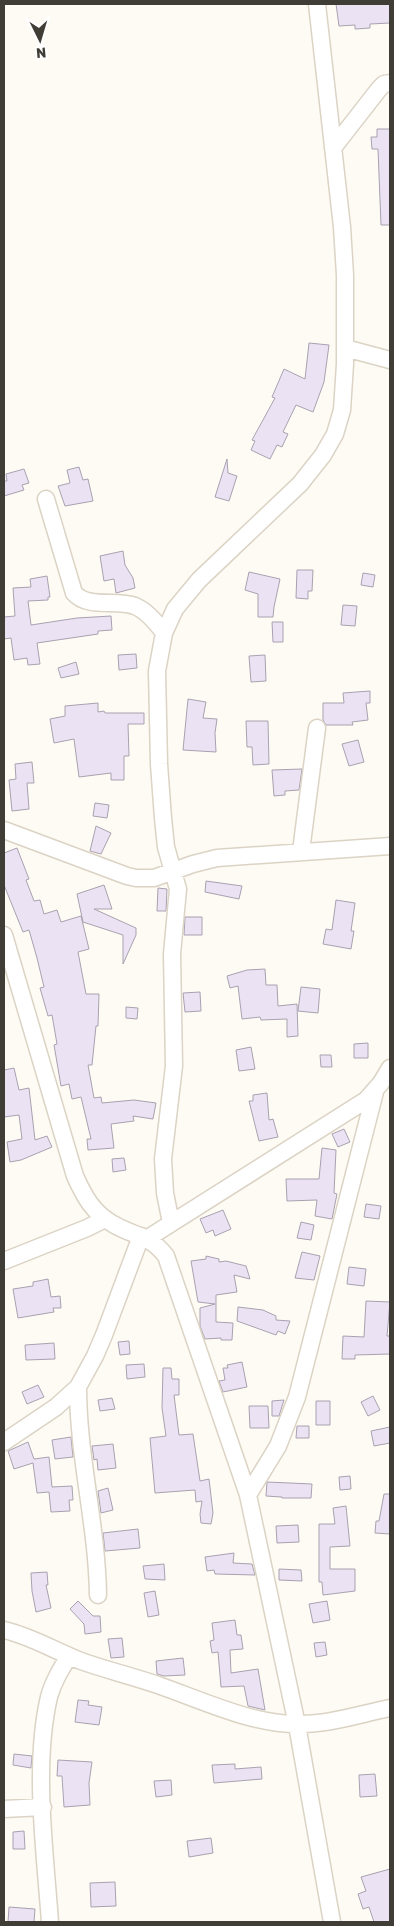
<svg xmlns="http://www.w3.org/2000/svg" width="394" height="1926" viewBox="0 0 394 1926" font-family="Rubik,sans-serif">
<rect width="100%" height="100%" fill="#fefbf5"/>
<path fill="#ebe3f3" stroke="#a9a1af" d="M336,4H390V23L370,24V28L355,29V25L339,26Z
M377,129H390V225H381L378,149H372L371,137H377Z
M309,343L329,345L324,382L313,412L296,405L283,432L288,434L282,447L277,445L270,459L251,450L255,441L252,440L275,398L272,397L284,369L305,379Z
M227,459L228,473L237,476L229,501L215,497Z
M79,467L83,480L88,479L93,501L65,506L58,486L70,483L67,470Z
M24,469L29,483L22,485L24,490L4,496V481H7L6,474Z
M123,551L125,565L133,578L135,588L116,593L114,579L104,581L100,556Z
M297,570H313L312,591H308V599L296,598Z
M249,572L280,579L274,607L273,617H258V594L245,590Z
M363,573L375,575L373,587L361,585Z
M47,576L50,597H48V600L28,601L31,625L77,618L111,616L112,630L98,631V634L37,643L40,664L28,665L27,658L14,660L11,638L4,639V617L15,616L13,588L31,587L30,579Z
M343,605L357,606L355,626L341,625Z
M272,622H283V642H273Z
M136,654L137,668L119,670L118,655Z
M265,655L266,681L251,682L249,656Z
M76,662L79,674L61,678L58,668Z
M370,691V703H366L368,720L352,722L353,725H326L323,720V703H344L343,693Z
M188,699L206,702L203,718L217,719L215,733L216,752L183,750Z
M98,703V712L104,711L105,713H144V724H128L129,756H124V780H111V773L79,777L74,739L54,743L50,719L65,716V706Z
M246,721H268L269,764L253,765L252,747H247Z
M358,740L364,762L349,766L342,744Z
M32,762L34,783H27L29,809L12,811L9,780L16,779L15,764Z
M302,769L299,790L285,791V795L274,796L272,770Z
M95,803L109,805L107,818L93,816Z
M96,826L111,833L101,854L90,851Z
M17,848L29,879L26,880L34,901L40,900L44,914L57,910L61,922L81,916L89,949L78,952L86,994H99L98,1026H96L92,1065H88L94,1098L101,1097L102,1103L134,1100L156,1103L153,1119L133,1116L134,1121L111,1124L114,1148L88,1150L87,1139H91L81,1097L72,1099L69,1084L61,1086L54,1045L57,1044L52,1015L48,1016L40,988L44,987L37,958L29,930L23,932L4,885V853Z
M206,881L242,886L239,899L205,892Z
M104,885L112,909H94L136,928V935L123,964V935L83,922L77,894Z
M158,888L167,889L166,911H157Z
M336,900L355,903L351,931H354L351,949L323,944L326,929L332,930Z
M185,917H202V935H184Z
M265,969L266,985H277L278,1006L297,1004L298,1036L287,1037V1019L261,1020L260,1017L242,1019L238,986L230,988L227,976L247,970Z
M301,987L320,989L318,1013L298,1011Z
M200,992L201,1011L185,1012L183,993Z
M126,1007L138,1008L137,1019L126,1018Z
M368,1043V1058H354V1044Z
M251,1047L255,1069L239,1071L236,1050Z
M320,1055H331L332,1067H321Z
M14,1068L19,1090L29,1088L35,1140L47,1136L52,1147L21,1160L10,1162L7,1142L22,1139L19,1115L4,1117V1070Z
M267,1093L269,1120L273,1119L278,1137L259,1141L249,1101H253V1095Z
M344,1129L350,1142L338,1147L332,1134Z
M322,1148L336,1150L334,1193L337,1194L332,1219L315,1216L317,1200L287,1201L286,1179H319Z
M124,1158L126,1170L113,1172L112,1159Z
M366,1204L381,1206L379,1219L364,1217Z
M223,1210L231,1229L215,1236L213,1230L206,1233L200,1219Z
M301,1222L314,1225L311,1240L297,1238Z
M302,1252L320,1256L314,1280L295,1278Z
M206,1256L219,1259V1262L226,1261L246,1266L250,1279L234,1275L237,1292L216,1295V1322L233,1323L232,1340H221V1338L205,1339L200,1326V1308L215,1304L198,1302L191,1261L206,1259Z
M349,1267L366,1269L364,1286L347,1284Z
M48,1279L51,1297L60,1296L61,1308H53L54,1312L18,1318L13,1289L33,1286V1282Z
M366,1301L390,1302L387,1336H390V1354L355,1355V1359H342L343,1336L364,1337Z
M238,1307L263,1310L276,1316V1320L290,1321L285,1334L278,1331L276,1335L237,1321Z
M129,1341L130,1354L120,1355L118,1342Z
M54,1343L55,1359L26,1360L25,1345Z
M242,1362L247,1387L223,1392L219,1381L225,1380L223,1368H228L227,1365Z
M144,1364L145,1377L127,1379L126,1365Z
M163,1368H171L172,1379H179V1395H174L179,1435L193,1434L200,1481L209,1479L213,1513L211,1524L201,1523L200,1514L202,1501L196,1502L195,1490L155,1493L150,1438L166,1436L162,1408Z
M38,1385L44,1397L27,1404L22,1392Z
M373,1396L380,1410L368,1416L361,1402Z
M112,1398L115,1409L100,1411L98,1400Z
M284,1400L279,1416H272V1401Z
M316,1401H330V1425H316Z
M249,1406H268L269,1428H250Z
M297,1426H309V1438H296Z
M390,1427V1443L374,1446L371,1431Z
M71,1437L73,1457L55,1459L52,1440Z
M28,1442L34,1459L49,1457L52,1487L72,1486L73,1500H69L70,1511L51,1512L49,1492L37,1493L33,1463L14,1469L8,1451Z
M113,1444L116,1468L98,1470L97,1459L94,1460L92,1446Z
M350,1476L351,1489L340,1490L339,1477Z
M267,1482L312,1484L311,1498H282V1497L266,1496Z
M108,1488L113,1510L101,1513L98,1491Z
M384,1494H390V1534L375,1533L376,1521H379Z
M346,1506L350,1546L330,1547V1569H355V1591L323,1595L322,1582H319V1524H335L333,1508Z
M298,1525L299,1542L277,1543L276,1526Z
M138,1529L140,1548L105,1551L103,1533Z
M234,1553L233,1563L252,1564L255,1575L215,1574L214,1570L207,1571L205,1557Z
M164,1564L165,1580L145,1579L143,1566Z
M279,1569L301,1570L302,1581L279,1580Z
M47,1572L48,1585H46L51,1608L36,1612L32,1591L31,1573Z
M155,1591L159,1615L148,1617L144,1593Z
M78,1601L93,1616H100L101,1632L85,1634L84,1624L70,1609Z
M327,1601L330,1620L313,1623L309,1604Z
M235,1620L237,1635H241L243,1649L230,1650L231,1673L258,1669L265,1710L248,1706L244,1686L221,1687L218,1652L212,1653L210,1641L214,1640L212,1623Z
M122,1638L124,1657L111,1658L108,1639Z
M325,1642L327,1655L316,1657L314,1643Z
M183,1658L185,1675L164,1676L157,1674L156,1661Z
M78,1700L89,1701L88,1705L102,1707L99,1725L75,1722Z
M14,1754L32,1756L31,1768L13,1765Z
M58,1760L92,1762L89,1783L90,1805L64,1807L62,1776H57Z
M235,1764V1769L261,1767L262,1779L214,1783L212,1765Z
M375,1774L377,1796L360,1797L359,1775Z
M171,1780L172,1795L156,1797L154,1781Z
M24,1831L25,1849H13V1832Z
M211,1838L213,1853L189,1857L187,1841Z
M390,1869V1922H374L369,1907L363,1909L358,1894L366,1891L361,1877Z
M115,1882L116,1906L91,1907L90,1883Z
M9,1907L35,1909L34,1922H8Z"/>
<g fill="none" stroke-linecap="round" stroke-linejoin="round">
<g stroke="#dbd3c4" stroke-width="19">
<path id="minor" d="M333,148L379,89L384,84L390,83
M345,348L390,360
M46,499L74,593C88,609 116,599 135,606C147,611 156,622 164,633
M4,830L127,876L136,878H154L193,864L217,858L390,846
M301,851L317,728
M4,935L75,1176C84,1196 93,1213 113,1224C135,1237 149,1234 166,1256L248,1495L297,1725L332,1922
M171,1223L165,1193L163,1159L174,1066L172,954L178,889L166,847L163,818L159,764L157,671L164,633L175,609L199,580L300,484L323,455L335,434L342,410L345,364V275L342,227L317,4
M148,1238L366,1100L381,1083L390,1068
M4,1261L87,1228L105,1219
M78,1387C78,1457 97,1525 98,1595
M4,1442L56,1407L78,1387L95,1356L104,1335L141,1236
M248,1495L278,1446L297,1397L375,1092
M4,1630C31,1636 55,1651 81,1661C106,1670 132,1676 158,1685C201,1700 251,1724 297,1724C328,1725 360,1714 390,1708
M4,1809L43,1807
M50,1922C45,1852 33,1765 49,1697C53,1682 61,1669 69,1656"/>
</g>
<use href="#minor" stroke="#fff" stroke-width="16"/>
</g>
<rect width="394" height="1926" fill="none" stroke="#403d37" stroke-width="10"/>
<g transform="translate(40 40) rotate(175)" stroke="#ffffff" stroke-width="4" paint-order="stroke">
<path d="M0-4L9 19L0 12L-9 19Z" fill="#403d37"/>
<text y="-8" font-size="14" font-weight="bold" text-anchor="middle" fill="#403d37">N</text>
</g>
</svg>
